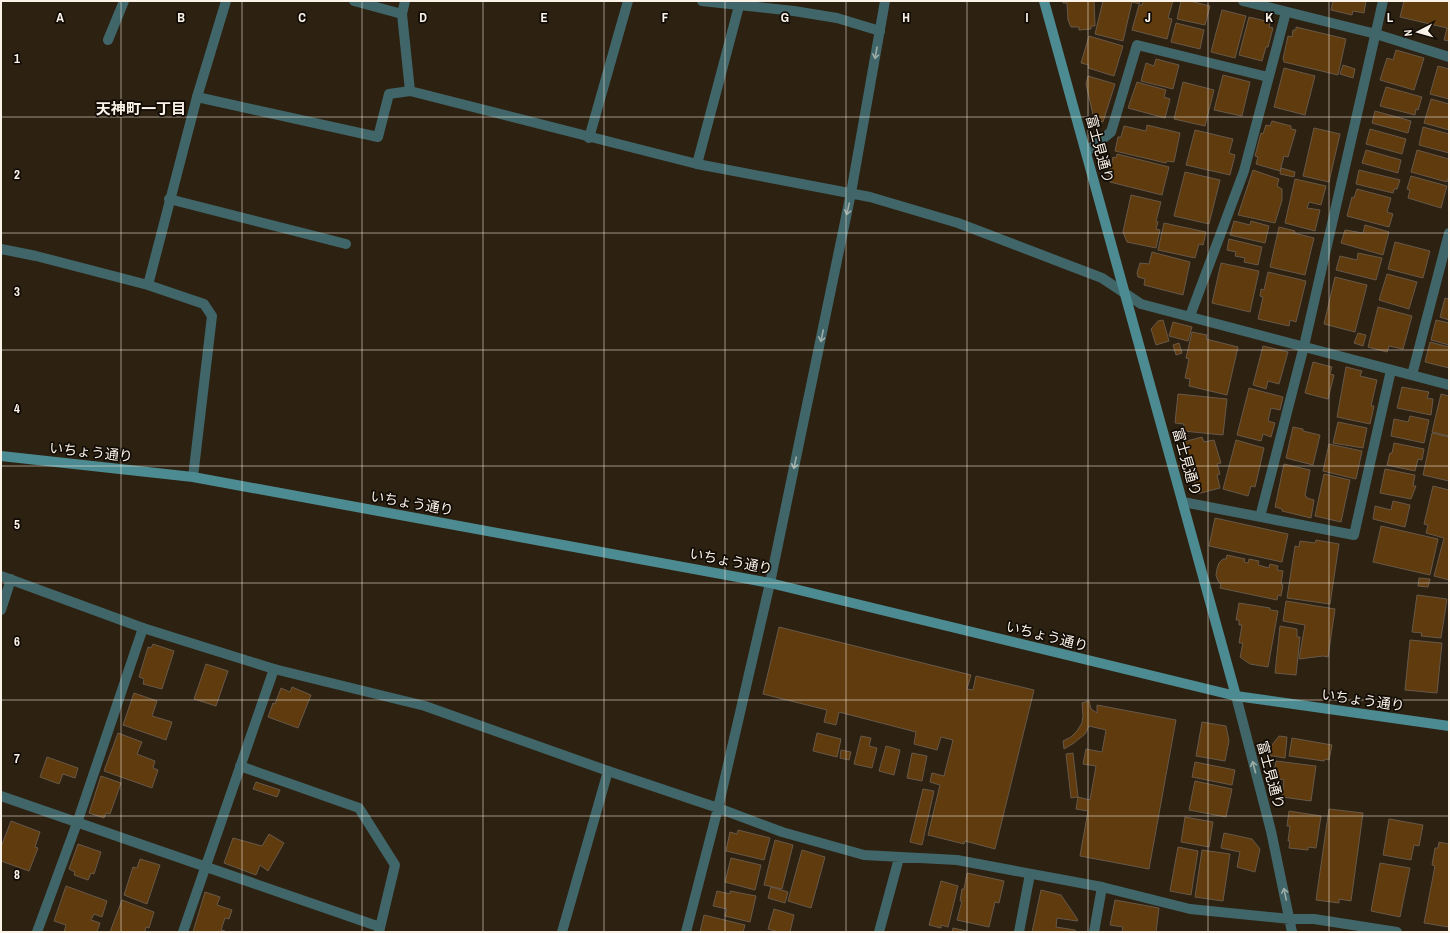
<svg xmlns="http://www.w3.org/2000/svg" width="1450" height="933" viewBox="0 0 1450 933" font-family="'Archivo Narrow','Noto Sans JP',sans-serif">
<rect width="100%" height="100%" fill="#2d2111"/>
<path fill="#5f3b0e" stroke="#685848" d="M1063,1H1094L1095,26H1091V29L1079,30V27H1071L1068,20L1067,3H1063Z
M1103,1H1140L1139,4L1132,2L1123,41L1095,34Z
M1143,1H1173L1168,18L1172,19L1167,39L1132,30L1139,5H1142Z
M1181,1H1190L1210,6L1205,25L1177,19Z
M1333,1H1366L1364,13L1353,11L1352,15L1331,10Z
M1404,1H1449V41L1444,40L1447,28L1400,17Z
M1222,10L1246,16L1235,58L1211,52Z
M1249,17L1270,22L1269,27L1273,28L1268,47H1266L1262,61L1239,55Z
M1176,23L1204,30L1200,49L1171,42Z
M1296,27L1346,39L1338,75L1284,62L1283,59L1288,36L1292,37L1293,30H1296Z
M1089,36L1123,46L1114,76L1088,68L1089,65L1081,63Z
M1396,50L1424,58L1414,90L1380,80L1387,58L1393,60Z
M1156,59L1179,65L1173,89L1141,81L1146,63L1154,66Z
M1343,65L1355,69L1353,78L1340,74Z
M1438,66L1449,69V99L1430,94Z
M1284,68L1315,76L1305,115L1274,107Z
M1223,75L1250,82L1242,116L1214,110Z
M1088,76L1115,84L1103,122L1094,119L1086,84Z
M1137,82L1166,90L1164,97L1170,99L1165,118L1128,108Z
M1183,82L1214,90L1205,126L1174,119Z
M1386,87L1422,97L1418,110L1416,109L1415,115L1380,106Z
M1431,99L1449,104V130L1424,123Z
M1375,111L1411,121L1408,133L1372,123Z
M1272,121L1291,126V129L1296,130L1288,157L1284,156L1280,171L1256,164L1258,157L1255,156L1261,133L1263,134L1266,125L1270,126Z
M1147,125L1180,133L1174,162L1167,161L1166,163L1115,151L1118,137H1121L1124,126L1146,131Z
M1423,127L1449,134V153L1419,145Z
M1314,128L1340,134L1329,182L1303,176Z
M1370,129L1406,139L1402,154L1366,144Z
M1195,130L1233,139L1229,153L1235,155L1230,175L1186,165Z
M1366,150L1401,160L1398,173L1362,163Z
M1417,150L1449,159V176L1447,182L1411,172Z
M1117,154L1169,167L1162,195L1110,182L1111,178H1108L1113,157L1116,158Z
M1281,168L1295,172L1294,177L1280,174Z
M1253,170L1279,179L1277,186L1282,189V200L1275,223L1238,215Z
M1359,170L1400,180L1397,189H1394L1393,193L1356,184Z
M1185,172L1220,180L1209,224L1174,216Z
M1411,176L1447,186L1441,208L1408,198L1410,190L1407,189Z
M1295,179L1326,186L1321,205L1309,202L1307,208L1320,210L1315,231L1285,223Z
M1357,189L1391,198L1387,212L1393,214L1389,227L1347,216L1352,197L1354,198Z
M1131,195L1161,202L1156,221L1158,222L1156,229L1160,230L1156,248L1127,242L1123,232Z
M1234,221L1250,225L1251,221L1269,226L1265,243L1230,235Z
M1164,223L1206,232L1203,245L1199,244L1195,258L1158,250Z
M1365,225L1389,232L1383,255L1341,243L1345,230L1363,233Z
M1279,227L1295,231L1294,233L1314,238L1305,275L1270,267Z
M1229,239L1262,247L1258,265L1244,262L1245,258L1235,256L1236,252L1227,250Z
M1395,242L1430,251L1423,278L1388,269Z
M1152,252L1190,262L1183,295L1144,285L1145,279L1138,277L1137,273L1140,263L1149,264Z
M1358,253L1382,258L1376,280L1336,270L1340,256L1357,260Z
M1221,263L1259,271L1250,312L1212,303Z
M1268,272L1306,281L1296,322L1290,320L1289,326L1258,319L1263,297L1260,296L1261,289L1264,290Z
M1387,274L1417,282L1409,309L1379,300Z
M1335,277L1367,285L1355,332L1324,324Z
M1445,298L1449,299V320L1440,317Z
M1378,307L1412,316L1403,349L1389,346L1387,352L1368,347Z
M1163,320L1169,341L1156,345L1151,329L1158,321Z
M1436,320L1449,323V345L1431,340Z
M1173,322L1192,327L1188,341L1169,336Z
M1192,332L1207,335L1206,339L1238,347L1227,395L1189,386L1190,379L1185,378L1189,359L1186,358Z
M1358,333L1366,335L1363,346L1354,343Z
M1430,342L1449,347V368L1425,362Z
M1179,343L1182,353L1176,355L1173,345Z
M1263,346L1288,352L1279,384L1268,381L1266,389L1253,385Z
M1313,362L1332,367L1330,374L1334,375L1328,399L1305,393Z
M1346,367L1362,371L1360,376L1377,380L1371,406H1374L1370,424L1337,417Z
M1402,387L1429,392L1427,398L1433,399L1431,415L1397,408Z
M1249,388L1283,397L1280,410L1271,408L1268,421L1275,423L1271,437L1263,434L1261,441L1237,435Z
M1178,394L1227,399L1223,435L1183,431L1184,424L1175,423Z
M1441,394L1449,396V436L1432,432Z
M1410,416L1429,420L1424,443L1391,436L1394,419L1408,422Z
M1338,422L1367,428L1363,448L1333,443Z
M1293,427L1303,429V431L1320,435L1313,465L1286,458Z
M1432,433L1449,437V481L1423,475Z
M1202,437L1204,442L1214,440L1221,463L1217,464L1220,474L1217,475L1220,488L1197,494L1183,442Z
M1236,440L1264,448L1255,487L1251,486L1248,496L1223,489Z
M1394,443L1424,449L1422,460L1418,459L1415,471L1387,465L1390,453H1392Z
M1329,444L1362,451L1356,479L1323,471Z
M1284,464L1310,470L1305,496L1307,497V498L1314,500L1311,518L1282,511V509L1275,507Z
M1385,469L1415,475L1413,486H1416L1411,499L1380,493Z
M1324,474L1350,480L1341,522L1315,516Z
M1433,486L1449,490V580L1434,576L1444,538L1426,533L1428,525L1424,524Z
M1393,501L1410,505L1405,527L1373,519L1375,506L1391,510Z
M1215,518L1288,534L1282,562L1209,546Z
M1381,526L1438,539L1430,575L1373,562Z
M1316,540L1339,544L1330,604L1287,598L1295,546L1299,547L1300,541L1315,543Z
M1227,555L1245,559L1244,562L1248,563L1249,559L1259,561L1258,565L1269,568L1270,564L1278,566L1277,570L1283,571L1281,584L1283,585L1281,596L1278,595L1277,600L1220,588L1221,584L1218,581L1216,575L1217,569L1219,563L1223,559H1226Z
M1419,578L1430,579L1428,587L1418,586Z
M1417,595L1447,599L1441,638L1421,636L1422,633L1412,632Z
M1286,601L1335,609L1328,657L1323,656L1299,659L1305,625L1283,621Z
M1239,603L1270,608V610L1278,611L1268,667L1250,664L1240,657L1243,643H1239L1242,625H1239V620H1236Z
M1280,626L1297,629V637H1300L1296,675L1275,673Z
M779,627L971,675L967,689L973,690L976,676L1034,690L995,849L965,841L964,844L928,835L940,785L930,782L932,773L944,776L953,740L941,737L937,750L914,744L916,732L839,712L836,725L824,722L827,710L763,694Z
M1410,640L1442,643L1437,693L1405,690Z
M153,644L174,651L162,689L143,684L144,679L139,677L148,647L151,648Z
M206,664L228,671L216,706L194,699Z
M292,687L311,695L298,728L268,717L273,703L275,704L281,688L290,692Z
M134,693L157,701L152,716L172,722L166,740L123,725Z
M1089,701L1091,709L1097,713V705L1176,720L1149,869L1080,856L1088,811L1076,809L1078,797L1090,800L1096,766L1083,764L1086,749L1102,752L1106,730L1089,726L1085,734L1074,743L1064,749L1063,741L1071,737L1077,731L1082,723L1083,716L1082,703Z
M1202,722L1226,726L1229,741L1225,761L1196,756Z
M118,733L142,742L137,754L155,761L153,768L158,770L152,788L104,771Z
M817,733L841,739L837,757L813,751Z
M861,736L871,738L869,746L877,748L872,768L854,764Z
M1279,736L1287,737L1285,758L1267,755L1268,750Z
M1292,738L1332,745L1329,760L1325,759L1324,761L1289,756Z
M886,746L900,750L894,775L879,771Z
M841,750L851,752L849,760L840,758Z
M912,753L927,756L922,781L907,778Z
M1073,753L1078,797L1071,798L1066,754Z
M47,757L78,768L75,778L63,774L59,784L40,777Z
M1276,761L1316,766L1311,801L1282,797L1284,780L1273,778Z
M1195,762L1235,770L1232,785L1192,777Z
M101,776L121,783L110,814L106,813L104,818L89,813Z
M1195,781L1232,789L1226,817L1189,810Z
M256,782L280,790L277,797L253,789Z
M923,789L934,791L922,845L910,842Z
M1329,809L1363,813L1351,901L1339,899V903L1316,900Z
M1289,811L1321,816L1316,848L1308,847V850L1289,848L1290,841H1288L1290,826H1287Z
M1185,817L1213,822L1209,847L1181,842Z
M1389,819L1423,825L1419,846L1414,845L1411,860L1383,855Z
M11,821L40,832L35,847L38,848L29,871L1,861V847Z
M738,830L770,838L764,860L726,851L730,832L737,834Z
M1224,833L1252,839L1260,849L1255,872L1237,867L1240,852L1221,848Z
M269,834L284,843L268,871L260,865L256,875L224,863L233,838L262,846Z
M775,840L793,845L782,889L764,885Z
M1439,842L1449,844V927L1424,923L1435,866L1432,865L1435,848H1438Z
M78,844L101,852L94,874L91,873L88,880L74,875L75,872L69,869Z
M1178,847L1198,851L1191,895L1170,891Z
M802,850L825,857L811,908L788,901Z
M1202,850L1230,854L1223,901L1195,897Z
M731,858L761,865L755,890L725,882Z
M140,859L160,865L147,904L124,895L133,867L137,868Z
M1380,863L1410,868L1400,917L1371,911Z
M967,873L1004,881L999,903L995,902L989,927L957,920L962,901H960L962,889H964Z
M941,881L958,886L948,927L941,925V928L929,925Z
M66,886L107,901L102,917L94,914L91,920L100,923L97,932H64L66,925L54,921Z
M771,887L788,892L785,903L768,898Z
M1041,890L1061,895L1078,920L1077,921L1057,918L1056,927L1075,930L1076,932H1032Z
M717,891L730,894V891L756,896L750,922L725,916L727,909L713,906Z
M205,892L220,897L217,905L232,910L229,919L225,918L221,930L225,931L224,932H193Z
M122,900L154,912L149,928L146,927L145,931L147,932H110Z
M1115,900L1159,908L1156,932H1122L1123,927L1110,925Z
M774,909L794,915L790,932H779L768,929Z
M704,915L745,925L743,932H700Z
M953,928L971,932H952Z"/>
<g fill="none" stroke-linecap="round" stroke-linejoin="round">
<path stroke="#406669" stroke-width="10" d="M702,1L794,11L837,18L880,31
M108,40L124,1
M197,97L378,137L389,94L410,91
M589,138L628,1
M697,164L739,6
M169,199L346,244
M1,610L11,579
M240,766L359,808L395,865L379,932
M1,796L380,927
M37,932L77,823L143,628
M183,932L274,669
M562,932L608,771
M1019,932L1030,874
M1094,932L1102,887"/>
<path stroke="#406669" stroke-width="10" d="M354,1L402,14
M405,1L402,14L410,91L697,164L870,197L958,223L1102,278L1141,304L1449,385
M1243,1L1376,34L1449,57
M1086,152L1111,132L1137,45L1268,77
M1,249L36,256L148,285L204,304L212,316L193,477
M148,285L197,97L226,1
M1190,316L1244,171L1286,12
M1412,375L1449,233
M1183,502L1354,535L1391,370
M1260,517L1304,346L1383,1
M1,576L143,628L274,669L425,706L608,771L718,808L782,832L864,855L957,860L1102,887L1190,909L1290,919H1314L1397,932
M1236,696L1271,831L1292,932
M686,932L718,808L770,583L851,193L885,1
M879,932L899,858"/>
<path stroke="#4c8b91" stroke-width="10" d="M1044,1L1236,696
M1,456L193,477L770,583L1236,696L1449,726"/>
</g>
<defs><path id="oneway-shaft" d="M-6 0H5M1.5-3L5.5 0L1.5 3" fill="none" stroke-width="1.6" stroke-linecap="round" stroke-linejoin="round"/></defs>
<g stroke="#9eaca8">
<use href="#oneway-shaft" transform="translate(876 53) rotate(100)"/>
<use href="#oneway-shaft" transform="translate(848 209) rotate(102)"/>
<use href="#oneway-shaft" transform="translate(822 336) rotate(102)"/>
<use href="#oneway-shaft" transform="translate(795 463) rotate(102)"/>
<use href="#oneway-shaft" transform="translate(1254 767) rotate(-105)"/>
<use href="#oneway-shaft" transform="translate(1285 894) rotate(-102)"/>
</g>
<path fill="none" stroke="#fbf2e8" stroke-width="1" stroke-opacity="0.55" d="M121,1V932M242,1V932M362,1V932M483,1V932M604,1V932M725,1V932M846,1V932M967,1V932M1088,1V932M1208,1V932M1329,1V932M1,117H1449M1,233H1449M1,350H1449M1,466H1449M1,583H1449M1,700H1449M1,816H1449"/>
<g text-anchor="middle" stroke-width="3.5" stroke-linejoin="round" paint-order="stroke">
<g font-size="14" fill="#fbf2e8" stroke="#110c06">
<text transform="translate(1100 149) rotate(75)" y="5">富士見通り</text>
<text transform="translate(91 452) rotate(6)" y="5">いちょう通り</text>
<text transform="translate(1187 462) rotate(74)" y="5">富士見通り</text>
<text transform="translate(412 503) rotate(10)" y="5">いちょう通り</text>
<text transform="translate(731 561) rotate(11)" y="5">いちょう通り</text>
<text transform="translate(1047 636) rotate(14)" y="5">いちょう通り</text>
<text transform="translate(1363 700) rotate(8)" y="5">いちょう通り</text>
<text transform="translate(1271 775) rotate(75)" y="5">富士見通り</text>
</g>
<g font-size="15" font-weight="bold" fill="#fbf2e8" stroke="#110c06">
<text x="141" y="114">天神町一丁目</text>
</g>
</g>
<g font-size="13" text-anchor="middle" font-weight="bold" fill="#fbf2e8" stroke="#110c06" stroke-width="3.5" stroke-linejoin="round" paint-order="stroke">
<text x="60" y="22">A</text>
<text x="181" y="22">B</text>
<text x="302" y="22">C</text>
<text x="423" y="22">D</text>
<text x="544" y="22">E</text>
<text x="665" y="22">F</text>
<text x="785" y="22">G</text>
<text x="906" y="22">H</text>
<text x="1027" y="22">I</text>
<text x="1148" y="22">J</text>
<text x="1269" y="22">K</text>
<text x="1390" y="22">L</text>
<text x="17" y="63">1</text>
<text x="17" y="179">2</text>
<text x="17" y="296">3</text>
<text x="17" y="413">4</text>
<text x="17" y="529">5</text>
<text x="17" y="646">6</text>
<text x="17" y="763">7</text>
<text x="17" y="879">8</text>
</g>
<rect width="1450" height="933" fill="none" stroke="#fbf2e8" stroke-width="4"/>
<g transform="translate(1418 32) rotate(264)" stroke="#110c06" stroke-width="3" paint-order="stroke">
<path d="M0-3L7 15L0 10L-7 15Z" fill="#fbf2e8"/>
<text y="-6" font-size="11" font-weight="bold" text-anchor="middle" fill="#fbf2e8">N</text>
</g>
</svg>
